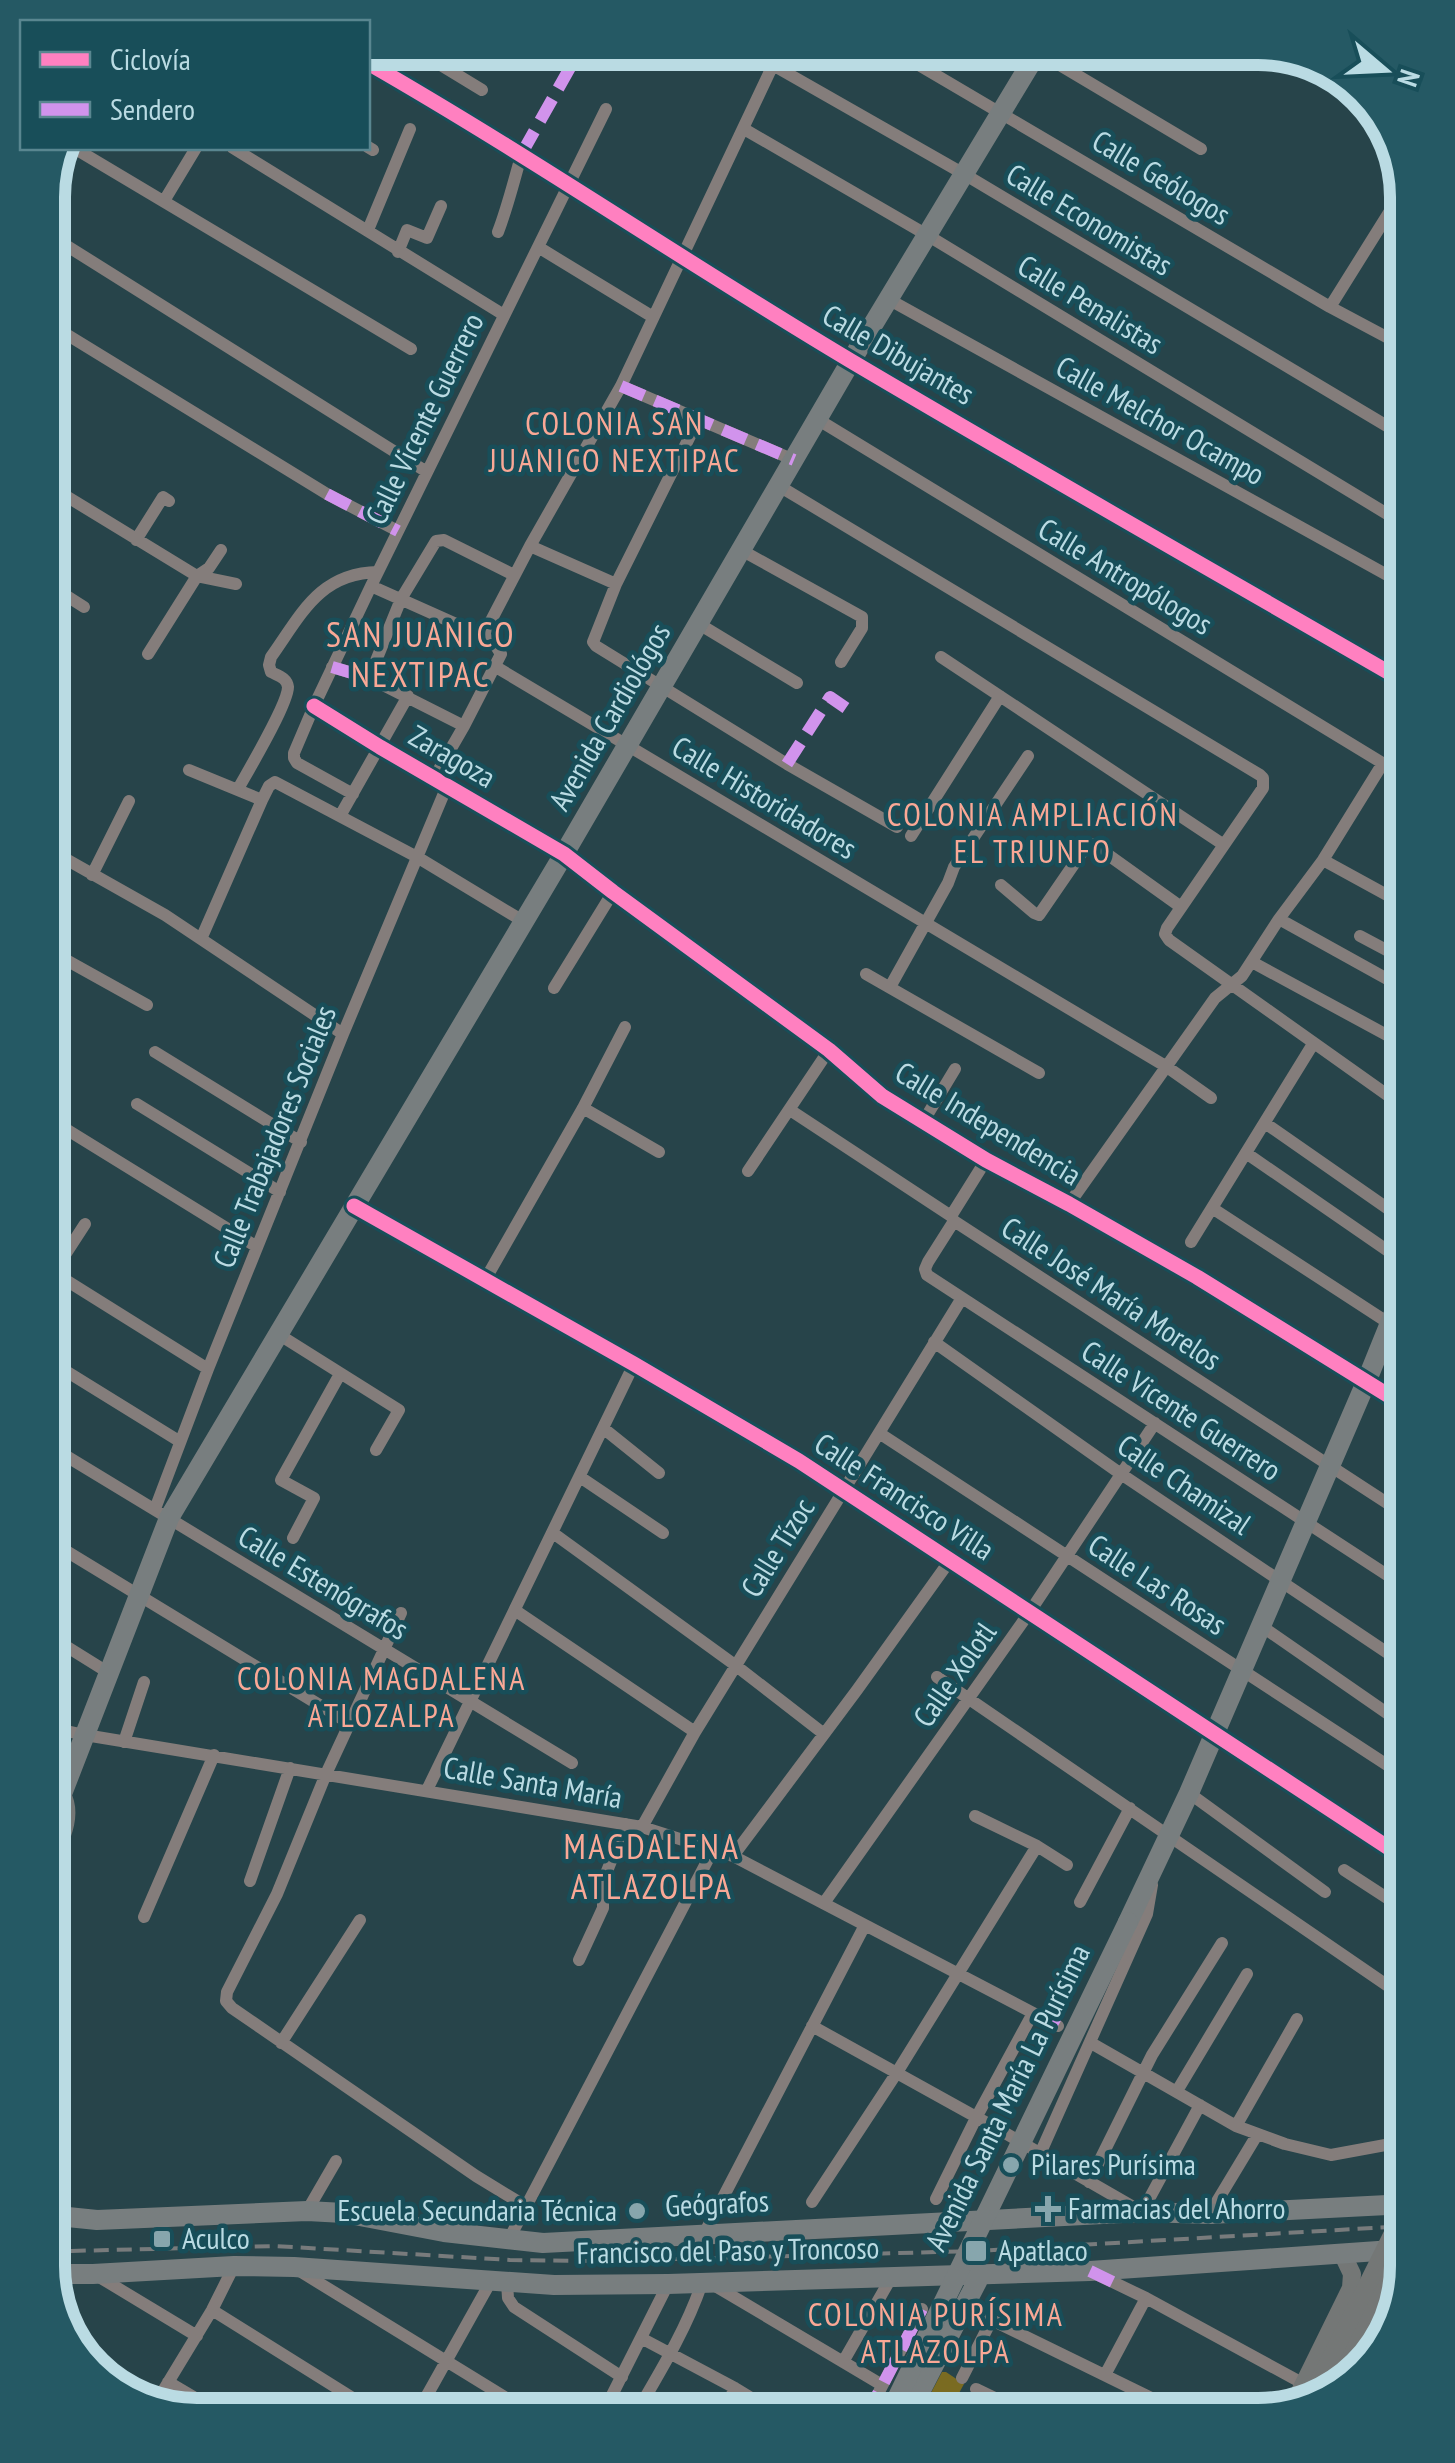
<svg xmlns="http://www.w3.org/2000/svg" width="1455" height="2463" viewBox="0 0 1455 2463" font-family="'PT Sans Narrow',sans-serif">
<rect width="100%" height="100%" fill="#27444a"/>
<path fill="#7a6b21" d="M942,2372H946L964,2384L947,2415H931L924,2412L923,2408Z"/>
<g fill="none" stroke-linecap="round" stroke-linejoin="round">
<path stroke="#847d7b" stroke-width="12" d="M413,48L482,90
M467,48L496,65
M743,48L964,174L1407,438
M890,48L1330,307L1407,348
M1038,52L1201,149
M368,63C532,157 688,264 851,361C1035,470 1222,576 1407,683
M744,129L927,235L1407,526
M368,147L373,150
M74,148L411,349
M233,148L504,315
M164,201L196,148
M368,230L410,129
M498,232C508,206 514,180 522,153
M48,234L427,472
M538,247L653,317
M398,252L407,230L427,238L441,206
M888,299L1407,586
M1330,307L1405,187
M48,323L327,494L398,531
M621,386L794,460
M699,418L616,584L593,642L596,646L787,764L897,827
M817,419L1407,778
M48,485L197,576L236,584
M779,486L1260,775L1263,778V788L1167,928L1165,934L1169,940L1407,1109
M136,540L163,497L169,501
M530,546L616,584
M741,550L862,617V628L841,662
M48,584L84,607
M371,586L483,636L494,643L501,654L464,726L434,778
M699,624L797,683
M483,636L530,546L621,386L781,48
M148,654L197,576L209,568L221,550
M941,657L1224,845
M332,667L369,678L464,726
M496,667L1167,1067L1211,1098
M369,678L401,599L436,541L444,540L514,575
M314,706L380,747L564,854L613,892L829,1050L882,1096L986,1160L1069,1204L1197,1277L1407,1407
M189,770L262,800
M238,789C248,771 288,704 288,687C287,678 279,676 271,672L269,665L271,657C301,615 319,573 378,572
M353,794L297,763L294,758V753L314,706L371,586L606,109
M340,816L408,696
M911,836L1000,696
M48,849L165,915L343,1034
M1323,860L1407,906
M92,875L129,801
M1001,885L1034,913L1039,915L1085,848L1090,844H1093L1181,907
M1279,919L1407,990
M1360,936L1407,961
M201,939L262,800L269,786L275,782L417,857L523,921
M48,955L50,951L147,1005
M1252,962L1407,1046
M866,974L1039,1073
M890,987L948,883L954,867L1028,756
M554,988L613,892
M155,1052L301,1142
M137,1104L280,1192
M583,1108L659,1152
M790,1110L951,1216L954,1221L1407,1516
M48,1118L257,1247
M923,1122L955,1069
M1265,1123L1407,1222
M1246,1153L1407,1264
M748,1171L829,1050
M1069,1204L1215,998L1242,976L1279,919L1323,860L1383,763
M354,1206L634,1364L799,1461L1407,1860
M1212,1208L1407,1335
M951,1216L986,1160
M954,1221L928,1262L925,1269L927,1275L1407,1588
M1191,1242L1313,1044
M48,1269L208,1369
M485,1280L583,1108L625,1027
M48,1281L85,1224
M278,1334L399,1410L376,1450
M934,1342L1121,1474L1407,1666
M48,1360L179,1441
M603,1428L659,1473
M879,1433L1407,1778
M48,1445L572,1763
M580,1477L663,1533
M155,1509L208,1369L343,1034L447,786
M553,1533L735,1665L824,1734
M293,1538L314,1498L281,1480L340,1374
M48,1540L349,1723
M516,1611L695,1732
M401,1613L326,1774L277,1894L227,1992L226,2001L232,2008L476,2176L527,2207
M1260,1625L1407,1727
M48,1635L109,1673
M937,1677L1407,1999
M48,1723L57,1729L85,1735L642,1827L733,1856L1058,2026
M124,1742L144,1682
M427,1790L634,1364
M1189,1793L1325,1892
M975,1816L1037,1846L1067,1865
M642,1827L695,1732L962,1298
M733,1856L857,1690L951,1559
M1344,1870L1407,1911
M250,1881L290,1768
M1080,1902L1130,1808
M824,1903L1029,1613L1155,1423
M144,1917L214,1755
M579,1960L603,1908V1881L626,1824
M812,2026L1005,2133L1142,2212L1200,2105
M281,2043L360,1920
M1091,2043L1236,2126L1285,2144L1331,2155L1407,2141
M1177,2091L1247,1974
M1236,2126L1297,2019
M1040,2154L1147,1914L1152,1885
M1089,2182L1152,2055L1222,1943
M936,2199L976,2118L1033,2013
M812,2202L896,2074L1037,1846
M1216,2203L1257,2135
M307,2211L336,2161
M704,2234L865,1925
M509,2239L714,1848
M298,2270L534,2415
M1094,2273L1146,2298L1304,2384
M96,2275L197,2336
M507,2282L508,2298L514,2307L622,2377
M712,2284L882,2385
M965,2307L1186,2415
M212,2310L380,2415
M641,2338L735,2388L779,2415
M843,2362L891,2278
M1105,2375L1146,2298
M101,2376L137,2398
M962,2378L991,2321
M168,2382L224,2415
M976,2389L1030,2415
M155,2404L212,2310L234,2266
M416,2415L491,2281
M602,2415L668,2284
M635,2415C660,2372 686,2330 702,2283
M722,2415L735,2388
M867,2415L922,2309"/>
<path stroke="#747776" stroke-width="18" d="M48,1788L71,1765
M48,1871C56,1847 75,1818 62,1795
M1393,2206L1407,2176
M1333,2392L1403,2249
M1292,2408L1351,2288L1352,2274L1342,2253"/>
<path stroke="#787e7f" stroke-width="20" d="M48,1830L169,1518L564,854L851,361L1040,48
M1128,1922L1189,1793L1367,1380L1407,1281
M48,2215L97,2220L307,2211L344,2213L444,2232L543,2243L1142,2212L1210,2214L1407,2204
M49,2274H93L234,2266L294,2267L554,2285L668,2284L1090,2271L1407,2249
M908,2415L981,2274"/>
<path stroke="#787b7c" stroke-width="4" stroke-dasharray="15 8" stroke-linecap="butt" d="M48,2248L69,2251L275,2246L510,2260L600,2261L976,2251L1407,2226"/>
<path stroke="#747776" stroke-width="18" d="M1308,2404L1407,2205"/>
<path stroke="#787e7f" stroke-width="20" d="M889,2415L1128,1922"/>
<path stroke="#d193ec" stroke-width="12" stroke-dasharray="25 12" stroke-linecap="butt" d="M522,153L581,48
M621,386L794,460
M327,494L398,531
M332,667L369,678
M787,764L830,697L846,708
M1051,2022L1058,2026
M1090,2271L1117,2284
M867,2415L922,2309"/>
<g stroke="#184e59" stroke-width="21">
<path id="cycleway" d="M368,63C532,157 688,264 851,361C1035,470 1222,576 1407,683
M314,706L380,747L564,854L613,892L829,1050L882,1096L986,1160L1069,1204L1197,1277L1407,1407
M354,1206L634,1364L799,1461L1407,1860"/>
</g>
<use href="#cycleway" stroke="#ff80c0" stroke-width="15"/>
</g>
<g fill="#87a6ad" stroke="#184e59" stroke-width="4">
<circle cx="1011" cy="2165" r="10"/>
<path d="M1043 2194h10v10h10v10h-10v10h-10v-10h-10v-10h10z"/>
<circle cx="637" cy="2211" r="10"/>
<rect x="152" y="2229" width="20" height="20" rx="5"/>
<rect x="964" y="2239" width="24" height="24" rx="5"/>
</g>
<g text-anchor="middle" stroke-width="9" stroke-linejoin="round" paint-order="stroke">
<g font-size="30" fill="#badbe3" stroke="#184e59">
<text transform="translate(1161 178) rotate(31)" y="10">Calle Geólogos</text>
<text transform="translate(1089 220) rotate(31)" y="10">Calle Economistas</text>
<text transform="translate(1090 305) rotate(31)" y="10">Calle Penalistas</text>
<text transform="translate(898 355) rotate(30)" y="10">Calle Dibujantes</text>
<text transform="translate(425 419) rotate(-64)" y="10">Calle Vicente Guerrero</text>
<text transform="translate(1160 421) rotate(29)" y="10">Calle Melchor Ocampo</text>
<text transform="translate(1125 577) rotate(31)" y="10">Calle Antropólogos</text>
<text transform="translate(610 717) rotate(-60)" y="10">Avenida Cardiológos</text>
<text transform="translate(452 757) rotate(30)" y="10">Zaragoza</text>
<text transform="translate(764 798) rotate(31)" y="10">Calle Historidadores</text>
<text transform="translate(988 1124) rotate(31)" y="10">Calle Independencia</text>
<text transform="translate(275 1137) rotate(-68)" y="10">Calle Trabajadores Sociales</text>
<text transform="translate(1111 1294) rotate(33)" y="10">Calle José María Morelos</text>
<text transform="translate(1181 1411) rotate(33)" y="10">Calle Vicente Guerrero</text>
<text transform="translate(1184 1485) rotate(34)" y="10">Calle Chamizal</text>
<text transform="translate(904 1497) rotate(33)" y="10">Calle Francisco Villa</text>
<text transform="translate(778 1548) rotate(-58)" y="10">Calle Tízoc</text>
<text transform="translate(323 1583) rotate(31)" y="10">Calle Estenógrafos</text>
<text transform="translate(1157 1585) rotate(33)" y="10">Calle Las Rosas</text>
<text transform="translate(955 1675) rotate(-55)" y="10">Calle Xolotl</text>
<text transform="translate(533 1783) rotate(10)" y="10">Calle Santa María</text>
<text transform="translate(1008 2098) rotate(-64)" y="10">Avenida Santa María La Purísima</text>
<text transform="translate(717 2204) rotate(-3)" y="10">Geógrafos</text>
<text transform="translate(728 2251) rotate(-1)" y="10">Francisco del Paso y Troncoso</text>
</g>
<g font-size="30" fill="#badbe3" stroke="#184e59" text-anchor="start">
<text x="1031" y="2175">Pilares Purísima</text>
<text x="1068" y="2219">Farmacias del Ahorro</text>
<text x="617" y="2221" text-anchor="end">Escuela Secundaria Técnica</text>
<text x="182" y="2249">Aculco</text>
<text x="998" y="2261">Apatlaco</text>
</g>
<g font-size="32" letter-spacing="2.5" fill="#f9a896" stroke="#184e59">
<text x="615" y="435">COLONIA SAN<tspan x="615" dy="37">JUANICO NEXTIPAC</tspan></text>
<text x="1033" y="826">COLONIA AMPLIACIÓN<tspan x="1033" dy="37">EL TRIUNFO</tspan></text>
<text x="382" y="1690">COLONIA MAGDALENA<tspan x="382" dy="37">ATLOZALPA</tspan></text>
<text x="936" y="2326">COLONIA PURÍSIMA<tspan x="936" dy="37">ATLAZOLPA</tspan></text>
</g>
<g font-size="35" letter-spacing="2.5" fill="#f9a896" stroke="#184e59">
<text x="421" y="647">SAN JUANICO<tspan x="421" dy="40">NEXTIPAC</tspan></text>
<text x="652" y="1859">MAGDALENA<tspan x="652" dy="40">ATLAZOLPA</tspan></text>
</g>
</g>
<path d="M0 0H1455V2463H0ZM197 65H1258A132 132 0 0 1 1390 197V2266A132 132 0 0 1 1258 2398H197A132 132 0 0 1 65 2266V197A132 132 0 0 1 197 65Z" fill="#255964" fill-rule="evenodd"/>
<path fill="none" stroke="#badbe3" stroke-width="12" d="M197 65H1258A132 132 0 0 1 1390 197V2266A132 132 0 0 1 1258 2398H197A132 132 0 0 1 65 2266V197A132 132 0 0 1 197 65Z"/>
<rect x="20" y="20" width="350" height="130" fill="#184e59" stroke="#598690" stroke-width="2.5"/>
<rect x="40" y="52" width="50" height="15" fill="#ff80c0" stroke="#598690" stroke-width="2.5"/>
<text x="110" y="70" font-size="30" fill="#badbe3">Ciclovía</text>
<rect x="40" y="102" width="50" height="15" fill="#d193ec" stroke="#598690" stroke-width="2.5"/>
<text x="110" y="120" font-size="30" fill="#badbe3">Sendero</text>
<g transform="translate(1385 70) rotate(109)" stroke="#184e59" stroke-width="8" paint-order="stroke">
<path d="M0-8L18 38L0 25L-18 38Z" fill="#badbe3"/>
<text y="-15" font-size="28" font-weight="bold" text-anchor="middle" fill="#badbe3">N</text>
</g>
</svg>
